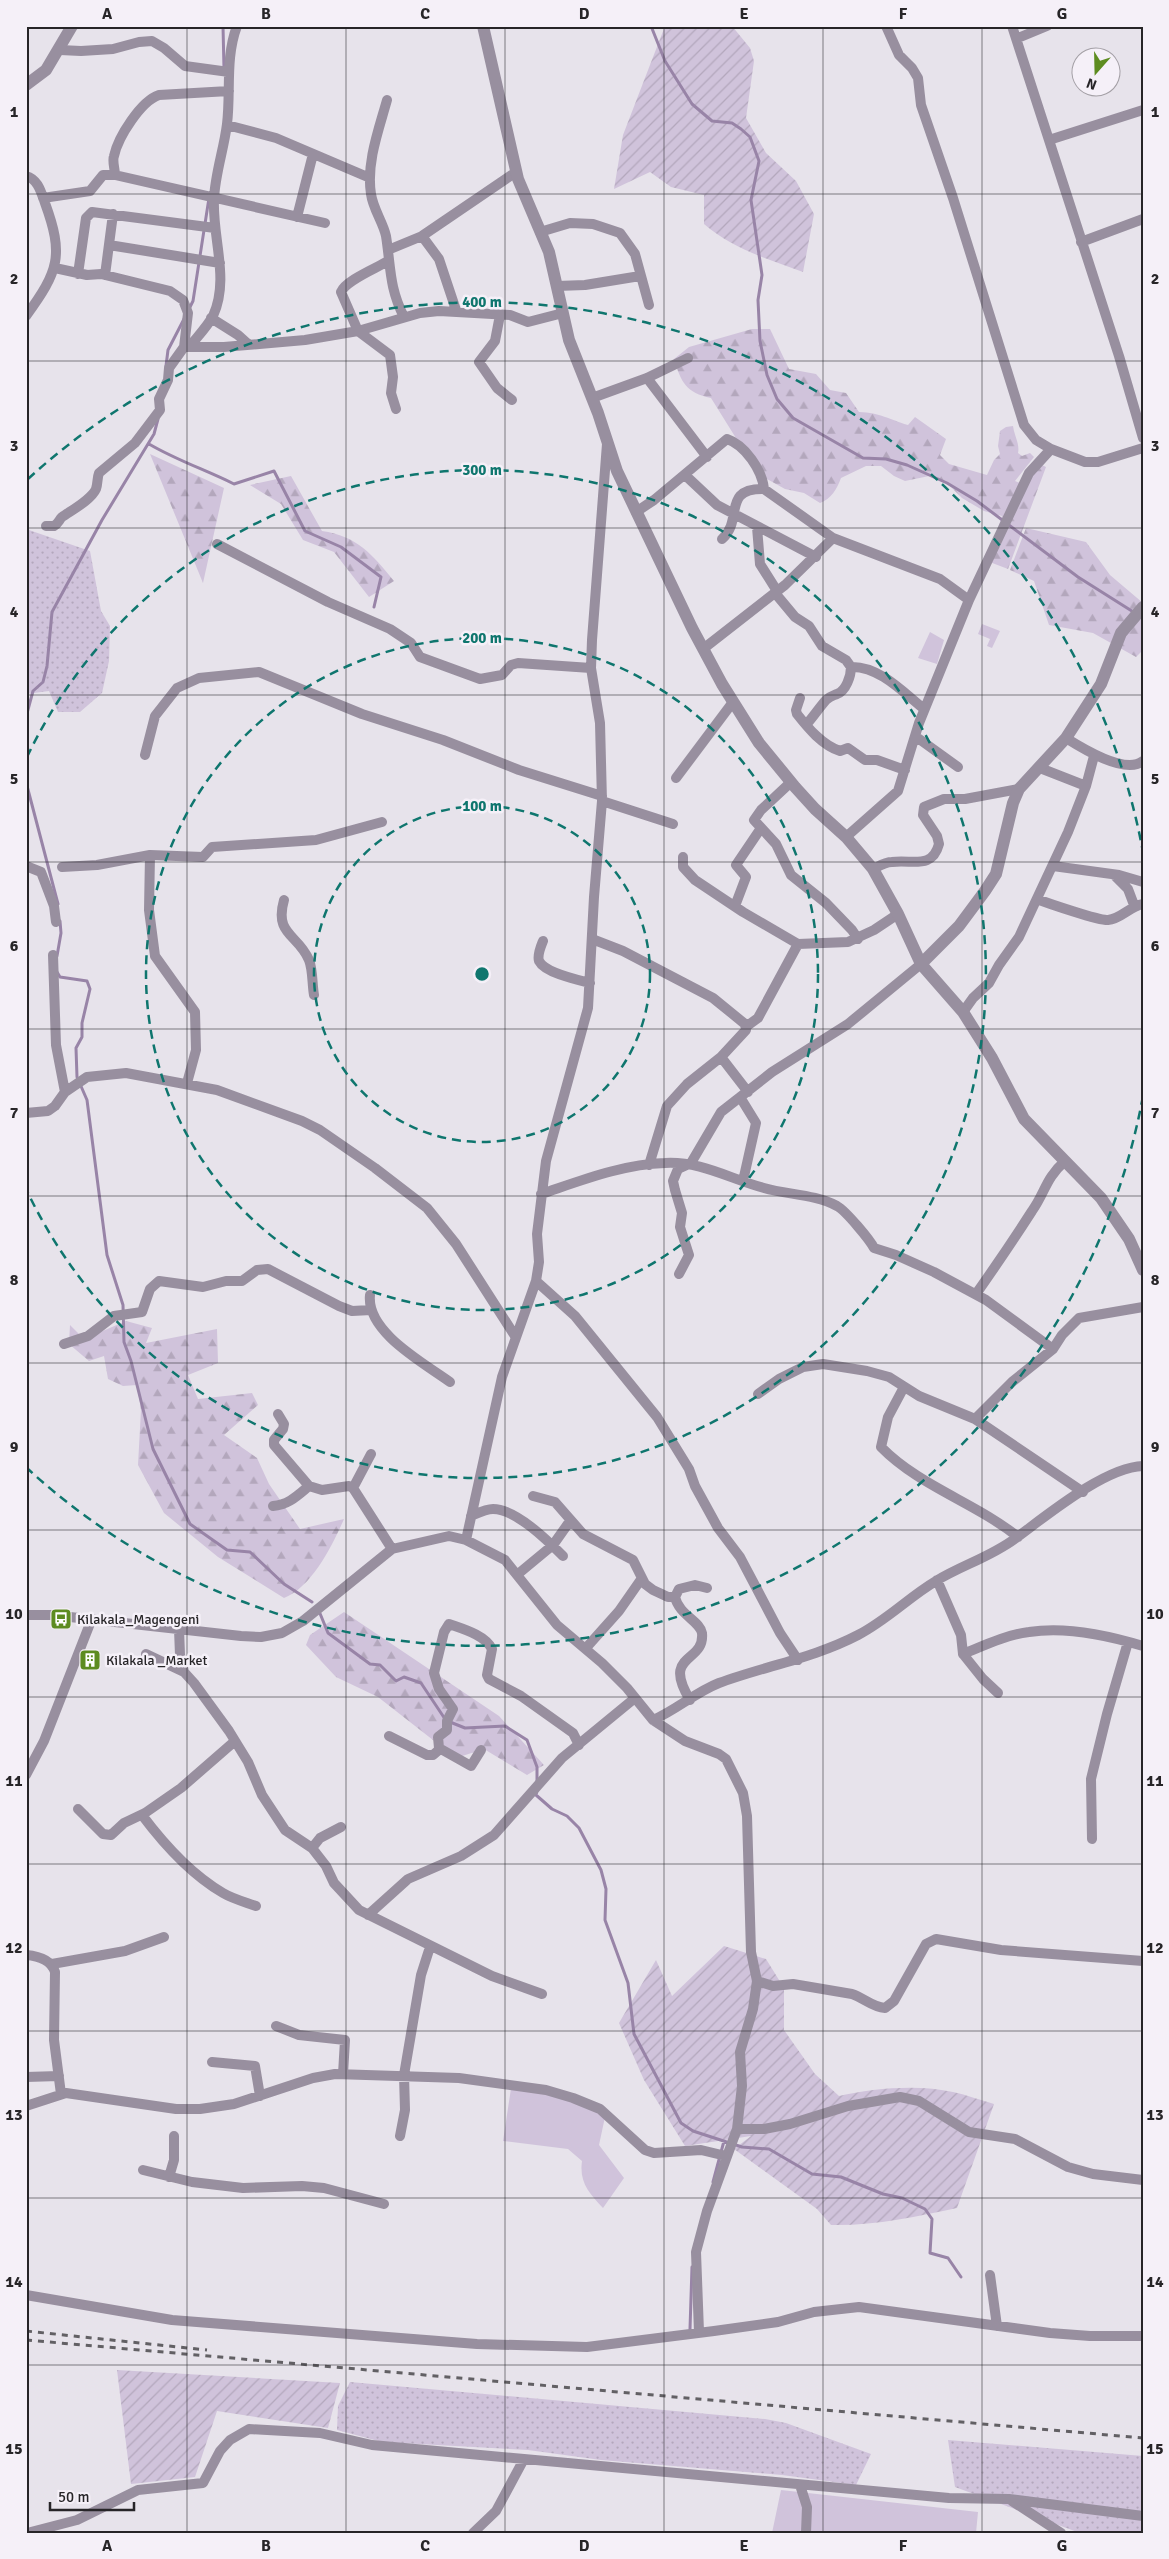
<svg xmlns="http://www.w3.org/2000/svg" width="1169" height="2559" viewBox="0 0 1169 2559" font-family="Signika,sans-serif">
<defs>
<pattern id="grass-dots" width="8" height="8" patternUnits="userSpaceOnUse" patternTransform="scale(1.25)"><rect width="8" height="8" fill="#d0c3db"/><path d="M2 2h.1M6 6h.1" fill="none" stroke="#b3a7bc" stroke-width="1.8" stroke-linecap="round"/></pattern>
<pattern id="forest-firs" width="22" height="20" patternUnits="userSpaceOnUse" patternTransform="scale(1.25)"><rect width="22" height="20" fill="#d0c3db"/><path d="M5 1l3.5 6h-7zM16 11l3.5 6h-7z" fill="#b3a7bc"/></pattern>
<pattern id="garden-furrows" width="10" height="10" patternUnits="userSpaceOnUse" patternTransform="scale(1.25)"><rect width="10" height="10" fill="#d0c3db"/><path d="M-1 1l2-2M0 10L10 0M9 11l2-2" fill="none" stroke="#b3a7bc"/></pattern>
</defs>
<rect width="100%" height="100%" fill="#e7e3eb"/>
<path fill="url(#grass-dots)" d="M26,529L90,551L101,611L110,626L109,661L102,693L80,712H58L49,691L26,694Z
M350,2382L765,2419L786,2423L871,2454L856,2485L782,2475L601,2460L528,2450L382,2442L337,2430L338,2406Z
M948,2440L1143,2456V2533H1080L955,2487Z"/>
<path fill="url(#forest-firs)" d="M752,329H770L789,369L816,374L830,390L846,393L859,412C881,413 888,419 908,425L915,417L946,439L940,455L949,464L987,475L994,460L1000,454L998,446L1000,431L1006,427L1013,426C1014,435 1020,444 1018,453L1022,456L1030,453L1034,457L1015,481L1023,484L1040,464L1046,467L1008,569L987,561L1002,516L984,511L962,498L947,483L934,475L905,481L894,476L881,466H866L841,478C837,489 831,499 820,503L804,493L785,489L767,479L739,443L711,398C686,393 681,382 674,359L689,347Z
M150,454L224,488L203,583Z
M291,476L322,531C357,536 372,554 394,581L369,597L334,552L303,540L281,504L250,485Z
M1026,528L1086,542L1110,575L1143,603V650L1136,657L1093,633L1049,625L1034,581L1010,570Z
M126,1321L152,1328L146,1343L217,1329L218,1363L188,1375L198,1399L252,1393L258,1405L224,1435L257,1458L269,1484L300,1529L344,1519C332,1546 312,1587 284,1598L218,1557L164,1513L138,1465L141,1410L137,1385L123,1386L108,1379L104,1356L89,1361L69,1344L70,1325L84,1339Z
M344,1612L499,1716L544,1765L527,1775L484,1749L456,1758L378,1697L336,1677L306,1645L310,1635Z"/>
<path fill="#d0c3db" d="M982,624L1000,631L992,648L987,646L990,639L978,634Z
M930,632L944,640L937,664L918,658Z
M512,2082L568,2093L605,2117L599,2145L624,2178L603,2208C589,2193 579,2182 582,2161L568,2149L503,2141Z
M781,2490L978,2512L976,2533H772Z"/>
<path fill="url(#garden-furrows)" d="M665,26H732L750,48L754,61L746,118L766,153L796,181L814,214L803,272C768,259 733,249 704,224V195L671,187L650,172L614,189L623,135Z
M724,1946L766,1959L784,1988V2030L815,2074L839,2096C873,2088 919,2084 953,2092C967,2095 980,2100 994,2104L957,2208C914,2217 874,2226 831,2225L817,2209L734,2149L751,2136L685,2146L644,2080L619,2023L656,1960L672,1996Z
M117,2370L340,2383L328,2428L217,2411L195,2477L131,2484Z"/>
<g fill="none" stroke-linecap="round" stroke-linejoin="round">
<path stroke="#9884a7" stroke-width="3" d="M223,26L224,69
M651,26L665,61L692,104L712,121L732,123L741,129L750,137L759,161L751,200L762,275L758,300L760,341L767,375L777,399L793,418L863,458L886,459L907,465L947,483L977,501L1078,577L1135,613
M189,309L193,301L209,198
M166,366L168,350L184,319
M149,444C176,460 206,470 234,484L274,471L305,531L341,547L381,577L374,607
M26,717L33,691L43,682L47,666L52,612L102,520L154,434L158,419
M26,782L58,904
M57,956L61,933L60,921
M57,972L60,977L87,981L90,989L82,1023V1037L76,1048L77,1077L87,1100L107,1255L123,1305L124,1342L131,1361L153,1449L190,1524L227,1550L250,1552L284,1584L312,1602
M319,1611L328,1633L370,1664L380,1665L396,1681L404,1677L421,1683L445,1719
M450,1722L465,1728L505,1726L527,1740L537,1767V1782
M537,1791L536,1795L552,1809L567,1816L579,1828L601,1870L606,1889L605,1920L628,1983L634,2034L681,2123L693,2131L742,2147L769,2149L812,2174L841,2177L883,2194L902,2198L925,2209L932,2219L930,2253L948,2258L961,2277
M713,2182L724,2141
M690,2329L692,2267"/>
<path stroke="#988f9f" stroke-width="10" d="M886,26L899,55L912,68L918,78L921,105L953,198L1024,425L1036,440L1051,449L1085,462H1098L1143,448
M1012,26L1119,356L1143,438
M1018,38L1047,26
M60,50L81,51L113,49L139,42L152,41L164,48L185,66L229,72
M387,100C379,129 366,163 371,194C373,209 383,222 386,236C391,268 389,287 404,317
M227,125L276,138L370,178
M1049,140L1143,110
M115,175C115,169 112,161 114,156C118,137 141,101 159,95L229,91
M26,176C38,179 41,192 45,203C64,255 59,271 26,316
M43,198L90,191L103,175H115L325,223
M297,217L313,154
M540,232L570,223L593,224L620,233L635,254L649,305
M422,236L439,259L456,310
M1081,242L1143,219
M109,245L220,263
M388,250L422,236L516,172
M388,261C377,268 346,280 341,292L358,331L390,355L393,377L391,393L396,409
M78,274L86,218L92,212L215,228
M105,275L113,214
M557,286L585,285L640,276
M500,315L495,341L479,362L497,388L512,400
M211,318L238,335L248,344
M190,346C197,337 207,327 213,316C230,279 212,238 214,199C215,174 224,149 227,124C231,92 225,58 237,26
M184,347H224L305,340L358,331L420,313L439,311L510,315L528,322L563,313
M647,378L707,457
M592,398L647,378L688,358
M685,475L717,505L816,557
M636,512L654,500L727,439C745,445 762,470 764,489
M46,526H54C58,524 59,520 62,517C72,510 91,500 96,489C98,483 97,478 99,473L135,443L160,410L159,399L168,380L169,368L184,347L188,313L183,300L170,291L101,274L87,275L55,268
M757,527L760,564L777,591
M722,539C744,520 721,488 764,489L833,538L940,579L969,600
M217,544L328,602L390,629L411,643L420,657L480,679L502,675L511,665L518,663L591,668
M775,593L795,617L809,626L822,646L846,660L851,667C851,676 846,691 837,694C832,696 830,696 826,700C819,708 813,717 806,725
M703,649L785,585L833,538
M851,667C879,666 903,692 924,709
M800,698L796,710L797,714C808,728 822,745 840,751L848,748L865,760H877L905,770
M915,736L958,767
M1066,738C1082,748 1125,775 1143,761
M145,755L155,716L177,688L199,678L259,672L362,714L443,740L519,770L602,796
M1040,768L1086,786
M676,778L733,702
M790,783L761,810L754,820L776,844L791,875L826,903L852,930L858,939
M602,801L673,824
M846,837L898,791L919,723L969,600L1029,473L1051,449
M150,855L149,910L155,956L195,1012L196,1050L187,1083
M683,857V867L695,880L743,912L798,944L848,942L874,930L898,914
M26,866L41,872L54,906L56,922
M1053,866L1119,875L1143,882
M62,867L97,865L150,855L203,857L212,847L316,840L382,822
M873,869C879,866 885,862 892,862C912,859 932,870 939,844L937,836L923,815L924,807L944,799H965L1019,789
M1115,876L1128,889L1134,905
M1037,899C1047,903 1100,921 1108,920C1121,919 1130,906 1143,904
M284,900C274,935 298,934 309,960C313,970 312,984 314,995
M735,906L746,877L736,865L761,828
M592,939L623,951L713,998L745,1024L746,1030L721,1057L748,1092
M543,941C541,946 537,955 539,961C545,973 578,980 590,983
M53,955L56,1045L65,1092
M963,1012L973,998L989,983L999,965L1019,937L1068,832L1086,786L1094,756
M747,1026L758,1018L798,944
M740,1097L756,1123L743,1181
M26,1113L48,1111L55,1106L65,1092L87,1077L126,1073L217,1090L302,1121L320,1130L375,1168L427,1208L456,1244L515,1336
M649,1165L667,1106L687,1084L721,1057
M541,1194C580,1181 623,1164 665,1163C701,1161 730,1179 764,1188C788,1195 814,1194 837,1206C846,1211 870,1240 874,1248L896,1255L934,1272L986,1300L1053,1349
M679,1274L689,1255L680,1227L682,1213L675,1190L673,1181L678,1169L691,1163L721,1112L772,1072L848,1024L921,964
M536,1281L575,1316L657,1417L689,1469L695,1486L718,1528L740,1557L780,1633L798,1660
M976,1294C995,1267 1014,1239 1032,1211C1046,1191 1045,1179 1065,1161
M370,1295C366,1332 424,1363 450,1382
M64,1344L88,1336L114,1316L142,1312L150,1289L159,1281L203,1287L226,1281H242L257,1270L268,1269L339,1306L352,1311L371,1310
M904,1387L888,1417L881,1447C919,1486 976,1503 1018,1537
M758,1394L779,1379L803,1367L823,1364L867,1371L889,1377L919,1396L975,1419L1083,1492
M278,1414L284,1424L283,1429L274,1440V1445L309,1486L322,1490L349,1486L353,1488L392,1549
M975,1419L1012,1382L1053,1349L1062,1335L1079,1318L1143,1307
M353,1488L371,1454
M533,1496L555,1502L583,1534L633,1560L645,1584L653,1590L668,1597H675
M273,1506C288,1505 297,1496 309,1486
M471,1516C478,1513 486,1509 493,1509C516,1509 548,1541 563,1556
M466,1540L502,1377L536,1281L539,1262L537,1234L546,1161L588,1008L594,897L602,801L600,723L591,668L592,640L607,444
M518,1574L553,1545L570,1521
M937,1580L961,1635L963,1654L983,1679L998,1693
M26,1615H52L241,1636L261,1637L282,1633L303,1621L392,1549L449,1536L466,1540L505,1560L557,1625L602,1663L627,1688L653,1720C676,1710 696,1692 719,1683C765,1666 814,1658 858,1635C887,1620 909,1597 936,1581C962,1565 991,1557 1016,1538C1046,1516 1105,1467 1143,1466
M179,1629L180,1655L184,1672
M586,1648L619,1611L642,1578
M146,1654L184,1672L194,1683L229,1731L248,1762L262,1795L285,1830L312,1848L326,1866L334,1883L359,1910L492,1976L542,1994
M963,1654C985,1645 1006,1635 1029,1632C1066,1626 1107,1635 1143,1646
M690,1700C661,1652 705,1664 702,1633C700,1621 679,1615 675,1597L679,1589L695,1585L707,1588
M653,1720L685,1741L719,1754L726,1759L743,1793L747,1816L751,1952L757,1981L753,2009L740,2052L742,2086L737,2129L707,2211L696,2252L699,2332
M389,1736L427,1755H433L440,1749
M481,1750L471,1766L439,1748L438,1737L447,1730V1721L453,1709L439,1689L434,1673L444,1632L449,1624C463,1629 485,1635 492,1649L487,1675L489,1679L521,1696L573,1733L579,1745
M26,1775L44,1741L91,1621
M78,1809L103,1834L111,1835L124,1823L145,1813L181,1788L235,1741
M142,1815C163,1843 192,1875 223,1893C233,1899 245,1902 256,1906
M1092,1839L1091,1779L1107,1714L1128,1642
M312,1848L320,1838L341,1827
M368,1915L408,1879L461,1856L494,1835L562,1758L635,1698
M26,1955C38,1956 51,1959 55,1972L54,2040L61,2094
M52,1964L125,1951L164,1937
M757,1981L773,1986L793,1984L852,1994C864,1998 872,2007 885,2008L894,2001L926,1944L936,1939L1001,1950L1143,1961
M276,2026L299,2035L345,2040L343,2074
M212,2062L255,2066L260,2096
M26,2077L59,2076
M26,2106L66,2093L176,2109H200L234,2104L313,2078L335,2074L459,2078L546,2090L573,2098L600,2109L645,2150L654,2153L701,2150L726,2156
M737,2129H764L790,2124L848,2106L900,2097L919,2101L969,2132L1015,2139L1068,2167L1093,2174L1143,2180
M400,2136L405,2110L404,2075L421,1975L430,1947
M143,2170L192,2182L243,2188L302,2186L324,2188L384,2204
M169,2177L174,2160V2136
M990,2275L997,2326
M26,2295L172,2320L477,2344L587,2347L714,2331L778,2322L814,2312L859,2307L1050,2333L1090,2336H1143
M800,2485L807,2507L806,2533
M1012,2501L1061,2533
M27,2533L77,2520L138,2490L203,2483L220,2451L230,2440L249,2429L320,2433L372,2445L949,2498L1009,2499L1143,2516
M473,2533L496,2511L524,2459"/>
<path stroke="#988f9f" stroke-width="12" d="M483,26L518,179L549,252L569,340L598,413L617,471L692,628L722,684L759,743L795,787L815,809L846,837L873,869L898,914L921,964L963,1012L992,1058L1024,1119L1101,1198L1129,1239L1143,1270
M26,85L46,70L72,26
M921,964L959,926L985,891L996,874L1013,803L1019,789L1066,738L1101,684L1121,633L1143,607"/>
<path stroke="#626064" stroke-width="3" stroke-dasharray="6 6" stroke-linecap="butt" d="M26,2331L207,2350
M26,2340L1143,2438"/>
</g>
<path fill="none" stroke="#272528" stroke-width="1" stroke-opacity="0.55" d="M187,26V2533M346,26V2533M505,26V2533M664,26V2533M823,26V2533M982,26V2533M26,194H1143M26,361H1143M26,528H1143M26,695H1143M26,862H1143M26,1029H1143M26,1196H1143M26,1363H1143M26,1530H1143M26,1697H1143M26,1864H1143M26,2031H1143M26,2198H1143M26,2365H1143"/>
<g fill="none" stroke="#0f766e" stroke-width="2.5" stroke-dasharray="9 6">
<circle cx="482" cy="974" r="168"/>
<circle cx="482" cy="974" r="336"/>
<path d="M27 757A504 504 0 1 1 27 1191"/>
<path d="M1143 1096A672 672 0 0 1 28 1469M28 479A672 672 0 0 1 1143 852"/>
</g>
<defs>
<g id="bus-square" transform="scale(1.125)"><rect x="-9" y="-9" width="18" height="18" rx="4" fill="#5d8c20" stroke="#f5f0f8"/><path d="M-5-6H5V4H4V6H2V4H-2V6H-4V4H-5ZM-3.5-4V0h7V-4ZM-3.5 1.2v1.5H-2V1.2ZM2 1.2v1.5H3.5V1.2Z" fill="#fff"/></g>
<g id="building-square" transform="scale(1.125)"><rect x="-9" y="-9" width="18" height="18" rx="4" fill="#5d8c20" stroke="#f5f0f8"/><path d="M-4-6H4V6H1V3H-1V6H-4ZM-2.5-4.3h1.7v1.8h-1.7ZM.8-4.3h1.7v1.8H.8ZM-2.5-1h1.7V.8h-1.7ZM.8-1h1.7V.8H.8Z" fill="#fff"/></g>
</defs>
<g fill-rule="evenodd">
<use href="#bus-square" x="61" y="1619"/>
<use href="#building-square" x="90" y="1660"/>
</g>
<g text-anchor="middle" stroke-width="5" stroke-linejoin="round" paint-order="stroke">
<g font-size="14" fill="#272528" stroke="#f5f0f8" text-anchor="start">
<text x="77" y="1624">Kilakala_Magengeni</text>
<text x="106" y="1665">Kilakala _Market</text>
</g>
</g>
<circle cx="482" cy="974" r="8" fill="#0f766e" stroke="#f5f0f8" stroke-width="2.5"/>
<g font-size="15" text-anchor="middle" font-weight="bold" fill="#0f766e" stroke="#f5f0f8" stroke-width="5" stroke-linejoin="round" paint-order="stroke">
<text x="482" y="307">400 m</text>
<text x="482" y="475">300 m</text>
<text x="482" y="643">200 m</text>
<text x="482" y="811">100 m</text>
</g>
<rect width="1169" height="2559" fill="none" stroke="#f5f0f8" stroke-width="55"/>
<g transform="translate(1096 72) rotate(200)"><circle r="24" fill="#f5f0f8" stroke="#a39fa5"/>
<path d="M0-4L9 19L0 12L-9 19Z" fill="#5d8c20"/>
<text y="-8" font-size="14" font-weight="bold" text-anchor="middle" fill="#272528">N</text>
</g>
<path d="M50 2502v8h84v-8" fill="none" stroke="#272528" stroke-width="2.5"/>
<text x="58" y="2502" font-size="15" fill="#272528" stroke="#f5f0f8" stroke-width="4" paint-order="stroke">50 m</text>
<rect x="28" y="28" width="1114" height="2504" fill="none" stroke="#272528" stroke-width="2"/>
<g font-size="16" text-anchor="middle" font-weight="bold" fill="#272528">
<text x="107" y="19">A</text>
<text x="266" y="19">B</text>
<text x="425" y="19">C</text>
<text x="584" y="19">D</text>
<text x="744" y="19">E</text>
<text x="903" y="19">F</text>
<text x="1062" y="19">G</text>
<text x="14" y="117">1</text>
<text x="1155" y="117">1</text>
<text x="14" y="284">2</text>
<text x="1155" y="284">2</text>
<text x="14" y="451">3</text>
<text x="1155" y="451">3</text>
<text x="14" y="617">4</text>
<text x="1155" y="617">4</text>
<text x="14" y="784">5</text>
<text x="1155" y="784">5</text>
<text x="14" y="951">6</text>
<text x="1155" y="951">6</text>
<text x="14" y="1118">7</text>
<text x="1155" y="1118">7</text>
<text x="14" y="1285">8</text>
<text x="1155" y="1285">8</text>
<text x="14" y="1452">9</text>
<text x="1155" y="1452">9</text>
<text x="14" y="1619">10</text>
<text x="1155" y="1619">10</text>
<text x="14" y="1786">11</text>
<text x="1155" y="1786">11</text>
<text x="14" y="1953">12</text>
<text x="1155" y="1953">12</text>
<text x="14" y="2120">13</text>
<text x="1155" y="2120">13</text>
<text x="14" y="2287">14</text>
<text x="1155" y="2287">14</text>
<text x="14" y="2454">15</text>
<text x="1155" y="2454">15</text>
<text x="107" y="2551">A</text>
<text x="266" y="2551">B</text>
<text x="425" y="2551">C</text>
<text x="584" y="2551">D</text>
<text x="744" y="2551">E</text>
<text x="903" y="2551">F</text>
<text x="1062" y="2551">G</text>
</g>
</svg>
